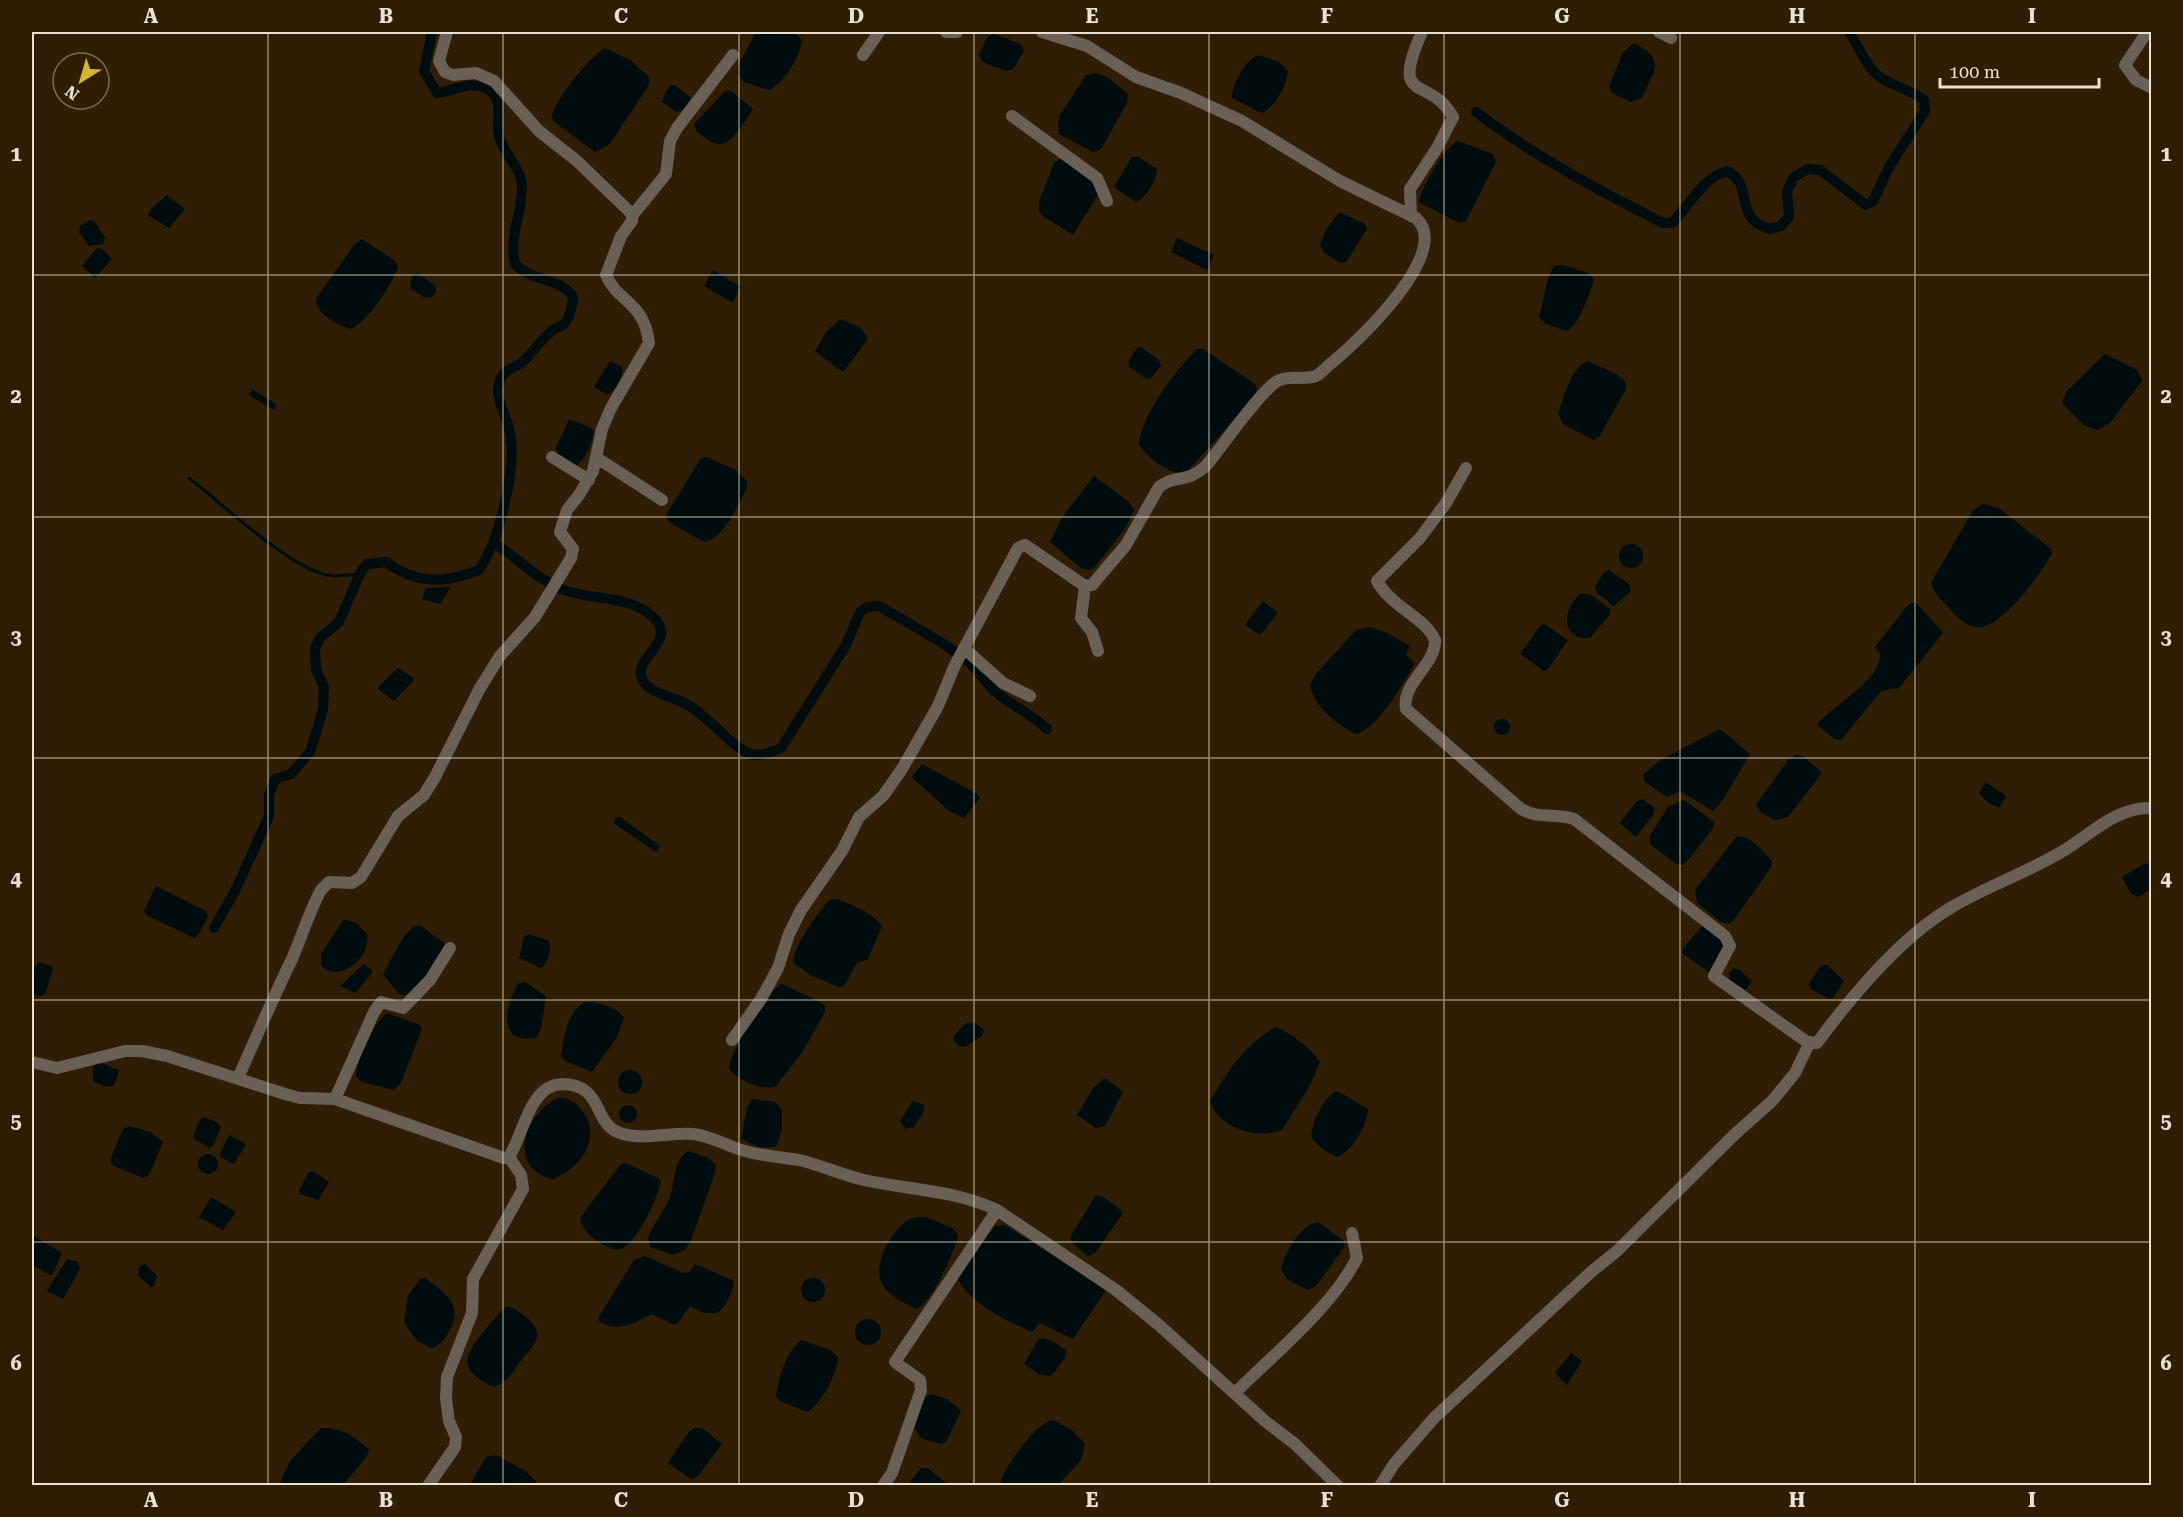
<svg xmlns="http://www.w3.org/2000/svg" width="2183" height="1517" viewBox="0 0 2183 1517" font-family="'Roboto Serif',serif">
<rect width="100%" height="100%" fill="#2f1d06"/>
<path fill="#000c0d" d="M756,32H794L802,40C800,57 784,83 769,90L744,82L737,73L739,64Z
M994,34L1021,44L1024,51L1013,69L1006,71L982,62L979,55L987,37Z
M1634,43C1667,61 1654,69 1642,98L1631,102L1612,93L1609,87L1623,52Z
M605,48L630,60L649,77V85L609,145L595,152L553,121L552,116C556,98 589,58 605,48Z
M1259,55L1279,62L1288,71C1287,85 1275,108 1261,113L1232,98C1232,84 1245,60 1259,55Z
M1096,73L1107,77L1128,94L1127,103L1101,149L1093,152L1059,134L1058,123L1060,115L1086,75Z
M671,85L676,86L691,98L683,110L677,112L662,102L666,91Z
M725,91H731L753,109C747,118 731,146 719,144C712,144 703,136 697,132L694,124Z
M1458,141L1493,154L1496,162L1466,221L1459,223L1419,202C1420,189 1446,145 1458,141Z
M1132,157H1138L1157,169C1157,181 1146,197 1136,202L1114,187Z
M1062,158L1095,181L1099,193L1073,235L1043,216L1039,211V202L1054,163Z
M167,195L185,209L169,228L148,215L151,209Z
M1339,212L1365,224L1367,229L1346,262L1341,263L1324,253L1320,245L1326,230Z
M90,220L94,221L105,237L103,244L89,246L79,232L80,226Z
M1177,238L1214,255L1207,270L1171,252Z
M362,239L395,261L398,267C391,285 368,323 350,329C338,325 315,313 316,299L354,245Z
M97,248L102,249L112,259L95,278L82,266Z
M1563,265L1588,273L1594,279C1591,291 1578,327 1567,331L1546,324L1539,317L1548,279L1554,266Z
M713,270L741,287L733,303L704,286Z
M417,273L436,286V292L431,298L424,297L410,288L412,276Z
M841,319L859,327L867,336V340L844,371L838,369L815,351L827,331Z
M1141,347L1159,360L1161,366L1150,379L1145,378L1129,367L1128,362L1137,348Z
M1197,349H1203L1255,384L1257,389L1254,397L1185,474C1168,473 1149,459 1139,445C1141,415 1176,370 1197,349Z
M2105,354L2137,370L2142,381L2110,423L2097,430L2084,425L2062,403L2067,391Z
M610,361L622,367C624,377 615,390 607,395L594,387Z
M1588,361L1616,374L1625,381L1626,389L1599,437L1593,440L1563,424L1558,413C1565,396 1570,368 1588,361Z
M252,389L276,404L274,410L249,395Z
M569,419L593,429C595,440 585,460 576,466L557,454L556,448Z
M707,457L736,470L747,482V488C737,506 725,538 704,542L669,522L666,515L701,458Z
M1094,476L1129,502L1134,510L1124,530L1094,568L1088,570L1081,568L1050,542L1063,516Z
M1984,504L2000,509L2051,549L2052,553C2042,573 2004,624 1982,627C1968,629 1958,618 1950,609C1943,601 1934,594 1931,583L1973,510Z
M1619 556a12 12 0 1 1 24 0a12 12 0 1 1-24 0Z
M1609,570L1629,584L1631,591L1614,606L1597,593L1595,587L1603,573Z
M451,587L440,604L422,599L426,588Z
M1580,594H1590L1610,609V614L1590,638C1559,640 1563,609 1580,594Z
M1263,601L1278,613L1260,635L1245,625Z
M1915,602L1943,632L1942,634L1899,688L1881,691L1841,740L1835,739L1817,725C1832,705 1883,680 1880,653L1875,647L1908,605Z
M1544,624L1568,640L1548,669L1544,671L1520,654L1540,626Z
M1370,627L1387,633L1410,646L1406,655L1415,663C1403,683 1379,728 1356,734C1336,724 1314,707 1310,685L1316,674L1356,630Z
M398,668L415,679L394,701L377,688Z
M1494 727a8 8 0 1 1 16 0a8 8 0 1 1-16 0Z
M1720,729L1750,754L1722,801L1713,811L1680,791L1667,797L1645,782L1643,775L1659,761Z
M1796,755L1803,756L1822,773L1788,817L1775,820L1760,812L1756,805L1788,760Z
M922,764L977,794L980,798L964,818L949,811L912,777Z
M1986,782L2006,796L1999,808L1987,802L1979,793Z
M1642,799L1655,808L1653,815L1636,837L1620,823L1636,802Z
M1684,800L1714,822V827L1690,858L1682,865L1675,863L1651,845L1649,837L1668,807Z
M620,817L660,846L656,852L619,827L614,823L615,818Z
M1737,836C1751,836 1763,851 1772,861V866L1734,920L1728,924L1721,922L1697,903L1695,890Z
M2146,863L2151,865V889L2139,897L2131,894L2122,877Z
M156,886L206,911L208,916L199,934L194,938L146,915L144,911Z
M837,899C852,905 872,912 882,926L868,959L857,963L844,986L839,987L810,975L793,962C796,941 816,917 829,900Z
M344,919L356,923L367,934C372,957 338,985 321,965V954Z
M414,926H421L445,944C441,962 421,985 406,995L399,994L383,974L404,936Z
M1702,926C1712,928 1719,936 1723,946L1709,972L1682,953L1685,946Z
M529,934L549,941C552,949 548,963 541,968L519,958L524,937Z
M39,962L51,966L53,969L45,994L41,996L32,994V972Z
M364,964L373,971L356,993L340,986Z
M1827,965L1844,981L1834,997L1829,999L1811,989L1809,984L1820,966Z
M1733,968L1738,969L1752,981L1746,990L1729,980V973Z
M525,982L546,996L541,1029L536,1038C496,1045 505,1004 519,983Z
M782,984L820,1002L825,1006V1012L801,1054L776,1086C765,1092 734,1079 729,1068C732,1049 765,991 782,984Z
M586,1002C600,1003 614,1006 624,1017L617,1037L592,1072L565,1061L561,1056C564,1038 567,1010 586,1002Z
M387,1013L420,1025L422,1029L400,1085L393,1090L362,1082L356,1077C356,1061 374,1022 387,1013Z
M974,1022L984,1030L982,1036L965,1047L959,1046L953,1040L954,1036L965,1024Z
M1275,1027C1291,1033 1310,1047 1320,1062L1310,1085L1282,1130C1256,1140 1219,1128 1210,1101C1231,1067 1240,1050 1275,1027Z
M98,1062L119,1070L114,1086L106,1087L93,1081V1067Z
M618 1082a12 12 0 1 1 24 0a12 12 0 1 1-24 0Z
M1105,1078L1123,1092L1105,1126L1096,1128L1077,1115L1094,1087Z
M1337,1091L1368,1109C1367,1125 1353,1151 1337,1157C1330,1154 1318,1146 1313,1140C1306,1130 1326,1094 1337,1091Z
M559,1098C568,1098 574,1101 580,1108C604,1135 582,1168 553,1179C504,1167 527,1110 559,1098Z
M752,1099L775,1102L782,1110V1129L776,1147H759L741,1139L747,1108Z
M913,1101L924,1105V1111L914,1127L906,1129L900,1121Z
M619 1114a9 9 0 1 1 18 0a9 9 0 1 1-18 0Z
M203,1117L217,1122L221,1127L214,1144L209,1148L193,1138L198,1123Z
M129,1126L150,1132L163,1142L149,1175L143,1178L112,1165L110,1160L123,1129Z
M229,1135L246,1144L234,1164L219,1156Z
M689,1151L708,1158L716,1165L715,1173L691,1240L685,1250L673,1255L650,1247L648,1239C653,1223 664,1212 670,1197C675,1184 673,1157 689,1151Z
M198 1164a10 10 0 1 1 20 0a10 10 0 1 1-20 0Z
M626,1163L658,1178L661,1182C657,1199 635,1249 617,1250C603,1247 582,1233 580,1218L621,1164Z
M313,1171L329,1182L318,1200L300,1194L299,1190L308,1173Z
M1096,1195L1103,1197L1121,1210L1122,1215L1095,1253L1088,1256L1072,1243L1070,1237Z
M211,1197L234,1211L235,1214L223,1230L199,1217Z
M925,1217L953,1228L958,1236C954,1252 932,1303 916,1309C905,1304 887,1294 882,1284C872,1265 891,1232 907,1221C912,1217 918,1217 925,1217Z
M1318,1222L1344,1241L1345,1246L1316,1286L1308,1290L1287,1279L1281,1269C1285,1253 1300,1225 1318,1222Z
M1005,1225L1106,1290L1073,1339L1040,1323L1032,1332C1005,1320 971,1304 957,1278L995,1226Z
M32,1235L62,1253L52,1276L32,1265Z
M645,1256L683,1273L690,1272L695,1264L734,1281C732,1294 727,1305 717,1313H703L690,1306L678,1323L674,1325L652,1314C633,1323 619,1333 600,1322L598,1318L634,1260Z
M67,1259L78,1262L80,1269L63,1299L47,1291Z
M145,1264L157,1276L154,1286L151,1287L138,1275L139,1267Z
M425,1278C445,1293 465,1305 449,1331C445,1339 441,1345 432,1348L417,1341L404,1322L408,1296L420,1279Z
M801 1290a12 12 0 1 1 24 0a12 12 0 1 1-24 0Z
M507,1306C515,1309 520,1312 527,1318C547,1335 534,1344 521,1361C513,1372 507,1382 494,1387C464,1373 459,1361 481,1335C489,1325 497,1315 507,1306Z
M855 1332a13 13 0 1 1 26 0a13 13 0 1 1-26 0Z
M1042,1338L1050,1340L1066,1350L1065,1358L1051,1376L1039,1374L1024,1364L1038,1340Z
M802,1340L830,1350L838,1357C837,1374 822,1404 807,1412L780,1401L776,1397C777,1382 788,1346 802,1340Z
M1571,1353L1582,1361L1567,1385L1555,1373Z
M932,1394L947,1399L961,1411L946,1442L941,1444L921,1438L914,1427L923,1398Z
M1053,1420L1072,1430L1085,1444L1081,1460L1058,1485H1000C1002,1469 1037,1422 1053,1420Z
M321,1428C342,1427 354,1437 369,1449L367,1456L343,1485H279L290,1461Z
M694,1428H702L722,1444L698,1476L691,1479L668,1463L687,1434Z
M496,1455L525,1471L536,1481L535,1485H470L486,1457Z
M921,1468H928L948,1485H908Z"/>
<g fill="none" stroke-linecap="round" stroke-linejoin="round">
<path stroke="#000c0d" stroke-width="3" d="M189,478C225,506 283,562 323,574C336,578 347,574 359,575"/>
<path stroke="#000c0d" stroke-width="10" d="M1476,112C1534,156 1598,190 1663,223H1672C1691,205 1701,178 1727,171C1756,185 1731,218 1770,229L1781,226L1789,217L1787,191L1794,177L1808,169L1820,170L1866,205L1873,201L1889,167L1925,111L1924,100C1909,88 1888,86 1874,72C1864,61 1857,44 1849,32
M494,543C518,558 535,578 561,589C590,601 627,594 652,616C679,640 636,656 641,676C645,693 672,696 686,704C709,716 724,740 746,752C757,758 770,753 781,748L846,645L860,612L867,607L879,606C910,625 946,642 973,666C982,675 987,686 998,694C1015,707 1031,714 1047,729
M214,928L236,889L269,816V795L275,779L291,774L310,752L323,710L324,687L316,670L315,648L320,638L339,622L361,571L367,564L386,562C416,584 444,584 479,570C499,541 517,469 510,433C507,416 493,397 500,380C504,369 513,369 521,363C533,354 540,339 553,330C557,328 562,326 565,323C571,315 572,306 573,297C560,277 531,282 515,264C509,232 522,216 522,187C522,169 504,154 499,137C495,121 506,97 485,88C467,80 454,92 437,93L424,71L432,32"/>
<path stroke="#6a6056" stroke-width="12" d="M946,32H957
M1659,32L1671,38
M2147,32L2125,65L2136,80L2152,88
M863,55L879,32
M1012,116L1097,178L1107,201
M632,216L666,174L670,141L677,128L733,55
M1411,216L1410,189L1437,148L1453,117C1429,74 1389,106 1422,32
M552,457L589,480
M597,458L662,500
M1466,468L1446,503L1420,538L1377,581C1392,608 1425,617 1435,640C1436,665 1401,683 1406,709L1521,809C1538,819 1557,813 1574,819L1725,936L1730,946L1714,976L1807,1042L1817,1043C1851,997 1902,936 1952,907C1988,886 2028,872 2063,851C2090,835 2117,806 2152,808
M1085,586L1081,618L1092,632L1098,651
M965,649L1003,683L1030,696
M732,1040L761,999L778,968L789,934L801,910L842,851L859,817L883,796L902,769L938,706L955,665L1018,548L1025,545L1085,586L1092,585L1126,545L1159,487C1175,474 1185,484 1205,467C1225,443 1250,405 1272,385C1284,373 1302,381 1316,376C1322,373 1328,365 1334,361C1359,340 1453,252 1416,218L1340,181L1242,121L1181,93L1136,77L1087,46L1042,32
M32,1062L57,1068L125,1051H142L167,1056L285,1094L300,1098L335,1099L504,1158L509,1157C523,1136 529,1085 562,1084C604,1084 593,1125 620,1133C644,1141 669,1132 693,1134C711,1136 727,1146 745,1151C762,1156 781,1157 799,1160C821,1165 842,1175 864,1180C909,1190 955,1190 997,1210L1116,1290L1159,1325L1265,1421L1295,1444L1338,1486
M238,1078C256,1038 273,998 292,959C302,936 309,912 321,890L329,882L352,883L361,877L398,816L424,795L435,777L480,688L500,656L535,617L571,558L573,549L560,532L567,510L579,495L593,471L602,429L611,408L649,343C644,301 618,303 606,275L621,236L632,221V214L577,161L539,131L494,81L476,73L453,75L445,72L439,61L447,32
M335,1099L374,1012L381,1002L403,1008L430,980L450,948
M1235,1393C1273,1355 1333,1306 1357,1258L1352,1233
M428,1486L455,1447L456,1437L449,1421L446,1399L447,1377L472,1313L473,1279L523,1189L521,1175L509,1157
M883,1486L892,1473L921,1390L920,1380L895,1362L997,1210
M1380,1486L1394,1464L1434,1418L1591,1272L1617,1251L1734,1135L1772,1101L1795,1073L1810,1042"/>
</g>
<path fill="none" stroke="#ede1d3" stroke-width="1.5" stroke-opacity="0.55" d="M268,32V1486M503,32V1486M739,32V1486M974,32V1486M1209,32V1486M1444,32V1486M1680,32V1486M1915,32V1486M32,275H2152M32,517H2152M32,758H2152M32,1000H2152M32,1242H2152"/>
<rect width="2183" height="1517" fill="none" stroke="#2f1d06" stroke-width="66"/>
<g transform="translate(81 81) rotate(217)"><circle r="28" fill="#2f1d06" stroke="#7b6b58" stroke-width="1.5"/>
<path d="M0-4.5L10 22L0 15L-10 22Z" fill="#d2b736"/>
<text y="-9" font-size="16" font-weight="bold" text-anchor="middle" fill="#ede1d3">N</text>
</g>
<path d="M1940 78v9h159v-9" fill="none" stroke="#ede1d3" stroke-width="3"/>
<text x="1949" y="78" font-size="18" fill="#ede1d3" stroke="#2f1d06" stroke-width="4.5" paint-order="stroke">100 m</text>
<rect x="33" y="33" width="2117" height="1451" fill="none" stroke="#ede1d3" stroke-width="2"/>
<g font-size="20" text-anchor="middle" font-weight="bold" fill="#ede1d3">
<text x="151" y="23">A</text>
<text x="386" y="23">B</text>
<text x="621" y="23">C</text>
<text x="856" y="23">D</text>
<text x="1092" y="23">E</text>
<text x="1327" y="23">F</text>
<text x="1562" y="23">G</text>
<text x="1797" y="23">H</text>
<text x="2032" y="23">I</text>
<text x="16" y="161">1</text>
<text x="2166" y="161">1</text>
<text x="16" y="403">2</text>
<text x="2166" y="403">2</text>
<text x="16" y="644">3</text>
<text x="2166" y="644">3</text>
<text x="16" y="886">4</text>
<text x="2166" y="886">4</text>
<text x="16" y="1128">5</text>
<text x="2166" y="1128">5</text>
<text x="16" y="1370">6</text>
<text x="2166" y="1370">6</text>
<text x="151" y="1507">A</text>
<text x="386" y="1507">B</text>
<text x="621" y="1507">C</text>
<text x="856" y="1507">D</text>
<text x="1092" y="1507">E</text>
<text x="1327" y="1507">F</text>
<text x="1562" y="1507">G</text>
<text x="1797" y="1507">H</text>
<text x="2032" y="1507">I</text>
</g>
</svg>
